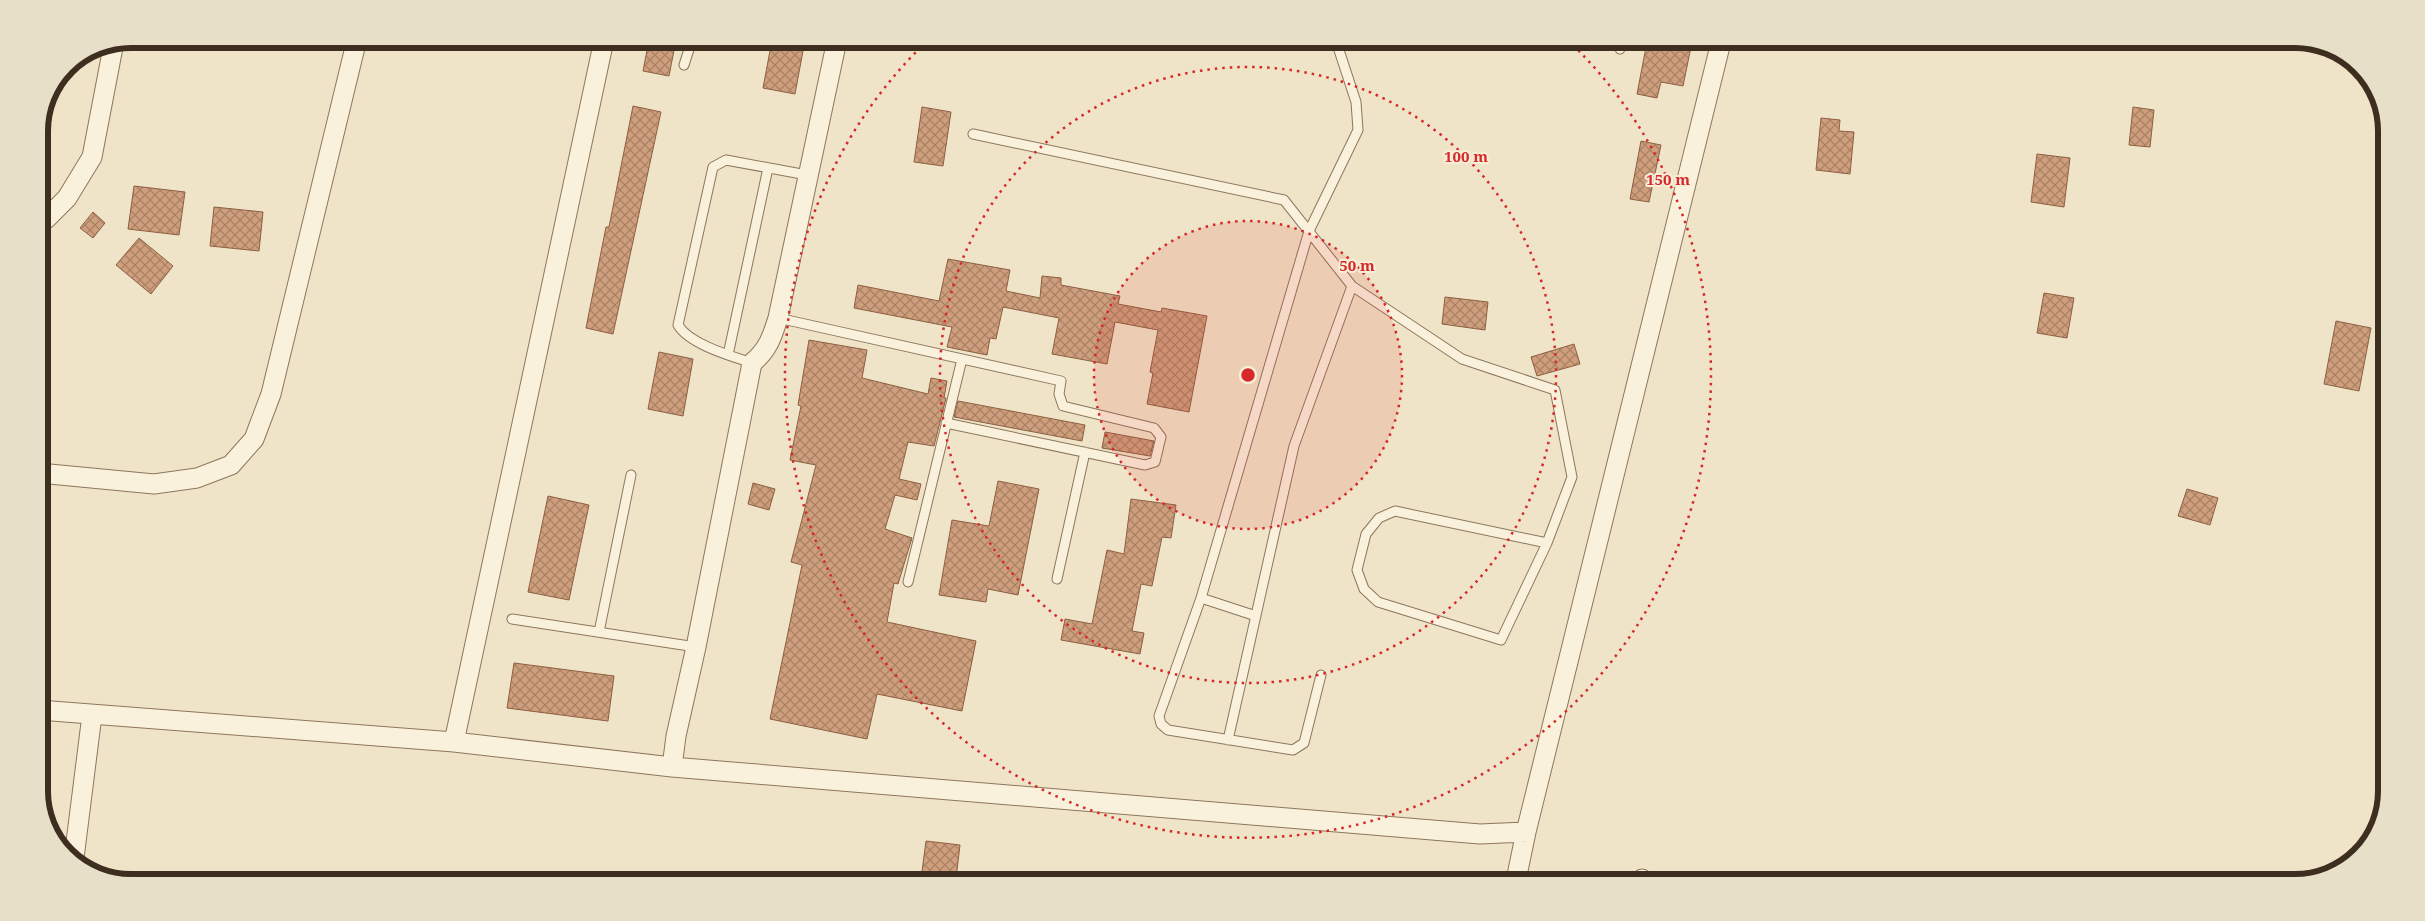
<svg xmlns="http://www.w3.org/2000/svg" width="2425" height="921" viewBox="0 0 2425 921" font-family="'Noto Serif',serif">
<defs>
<pattern id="building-cross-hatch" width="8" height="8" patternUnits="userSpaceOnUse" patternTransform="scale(1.25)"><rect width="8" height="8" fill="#cf9f7d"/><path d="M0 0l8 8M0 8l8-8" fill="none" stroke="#a98266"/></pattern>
</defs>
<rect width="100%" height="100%" fill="#f0e4c8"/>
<path fill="url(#building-cross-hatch)" stroke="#8d5f41" d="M649,40H676L669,76L643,71Z
M772,40H805L795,94L763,88Z
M1647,42H1692L1683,86L1661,82L1657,98L1637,94Z
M633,106L661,112L613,334L586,328L606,227H609Z
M922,107L951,112L943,166L914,162Z
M2133,107L2154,110L2150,147L2129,145Z
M1821,118L1840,120L1839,131L1854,132L1850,174L1816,170Z
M1641,141L1661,145L1649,202L1630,199Z
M2037,154L2070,158L2064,207L2031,202Z
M134,186L185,192L179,235L128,229Z
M214,207L263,212L259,251L210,246Z
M93,212L105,223L93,238L80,228Z
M139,238L173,266L151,294L116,265Z
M948,259L1010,270L1006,291L1040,298L1042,276L1061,278V285L1120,296L1118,304L1161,312L1162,308L1207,316L1189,412L1147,404L1153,373L1150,372L1158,330L1115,322L1107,364L1052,354L1059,318L1003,307L996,339L990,338L987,355L947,347L952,327L854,308L858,285L939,301Z
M2044,293L2074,298L2067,338L2037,333Z
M1445,297L1488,302L1485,330L1442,324Z
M2336,321L2371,328L2359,391L2324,384Z
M809,340L867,350L862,378L928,394L931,378L947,381L944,398H946L934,446L908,442L899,479L921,484L917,500L895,495L885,529L912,538L898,584L894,583L887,622L976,641L962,711L877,694L867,739L770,719L802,565L791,562L816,465L790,460L801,406L798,405Z
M1574,344L1580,364L1537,376L1531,357Z
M659,352L693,359L683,416L648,409Z
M958,401L1085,425L1082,441L954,417Z
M1105,432L1154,441L1150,456L1102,448Z
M998,481L1039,489L1018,595L988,589L986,602L939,595L952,520L989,526Z
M753,483L775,489L769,510L748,504Z
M2187,489L2218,498L2210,525L2178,516Z
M548,496L589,505L569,600L528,592Z
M1131,499L1176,505L1171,538L1162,537L1152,586L1141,584L1132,631L1144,633L1140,654L1061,640L1065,619L1092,624L1107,550L1124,554Z
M514,663L614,676L608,721L507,708Z
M926,841L960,845L956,879H921Z"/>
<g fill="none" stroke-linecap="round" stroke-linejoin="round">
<g stroke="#8d765c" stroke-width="11">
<path id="lane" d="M1620,49V42
M684,65L692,40
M973,134L1284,200L1352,286L1462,359L1555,390L1572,477L1547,543L1501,640L1378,602L1364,589L1357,570L1366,534L1379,518L1395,511L1547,543
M778,318L1061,381L1059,394L1063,406L1154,428L1161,437L1155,462L1145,465L946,423
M728,355L768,168
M752,363C731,356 689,344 678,325L713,167L726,160L807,175
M1057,579L1085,452
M908,582L962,359
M1201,598L1256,616
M512,619L696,647
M599,632L631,475
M1321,675L1304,743L1293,750L1168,730L1161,724L1159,716L1201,598L1309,231L1358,130L1356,102L1336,41
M1228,740L1294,446L1352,286"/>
</g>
<g stroke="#8d765c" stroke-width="21">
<path id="street" d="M39,220L46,219L67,198L92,157L114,42
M39,473L154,484L197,478L231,465L254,439L271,394L357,39
M39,710L454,742L672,767L1480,834L1526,832L1721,42
M454,742L604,40
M672,767L676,736L696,647L752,363C768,350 772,337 778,318L837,40
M74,858L92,715
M1516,880L1526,832
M1642,881V879"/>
</g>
<use href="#lane" stroke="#faf1dc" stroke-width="9"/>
<use href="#street" stroke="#faf1dc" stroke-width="19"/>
</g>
<circle cx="1248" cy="375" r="154" fill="#d62828" fill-opacity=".12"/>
<g fill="none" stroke="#d62828" stroke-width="2.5" stroke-dasharray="2.5 5">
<circle cx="1248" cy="375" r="154"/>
<circle cx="1248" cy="375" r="308"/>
<path d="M1573 45A463 463 0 1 1 926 42"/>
</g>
<path d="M0 0H2425V921H0ZM131 48H2295A83 83 0 0 1 2378 131V791A83 83 0 0 1 2295 874H131A83 83 0 0 1 48 791V131A83 83 0 0 1 131 48Z" fill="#e8dfc9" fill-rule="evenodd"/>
<path fill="none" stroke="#3d2e20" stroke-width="6" d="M131 48H2295A83 83 0 0 1 2378 131V791A83 83 0 0 1 2295 874H131A83 83 0 0 1 48 791V131A83 83 0 0 1 131 48Z"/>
<circle cx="1248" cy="375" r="8" fill="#d62828" stroke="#f7eed8" stroke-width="2.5"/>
<g font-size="15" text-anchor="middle" font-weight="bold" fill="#d62828" stroke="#f7eed8" stroke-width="4" stroke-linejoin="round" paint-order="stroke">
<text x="1466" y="162">100 m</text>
<text x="1668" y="185">150 m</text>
<text x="1357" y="271">50 m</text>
</g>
</svg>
